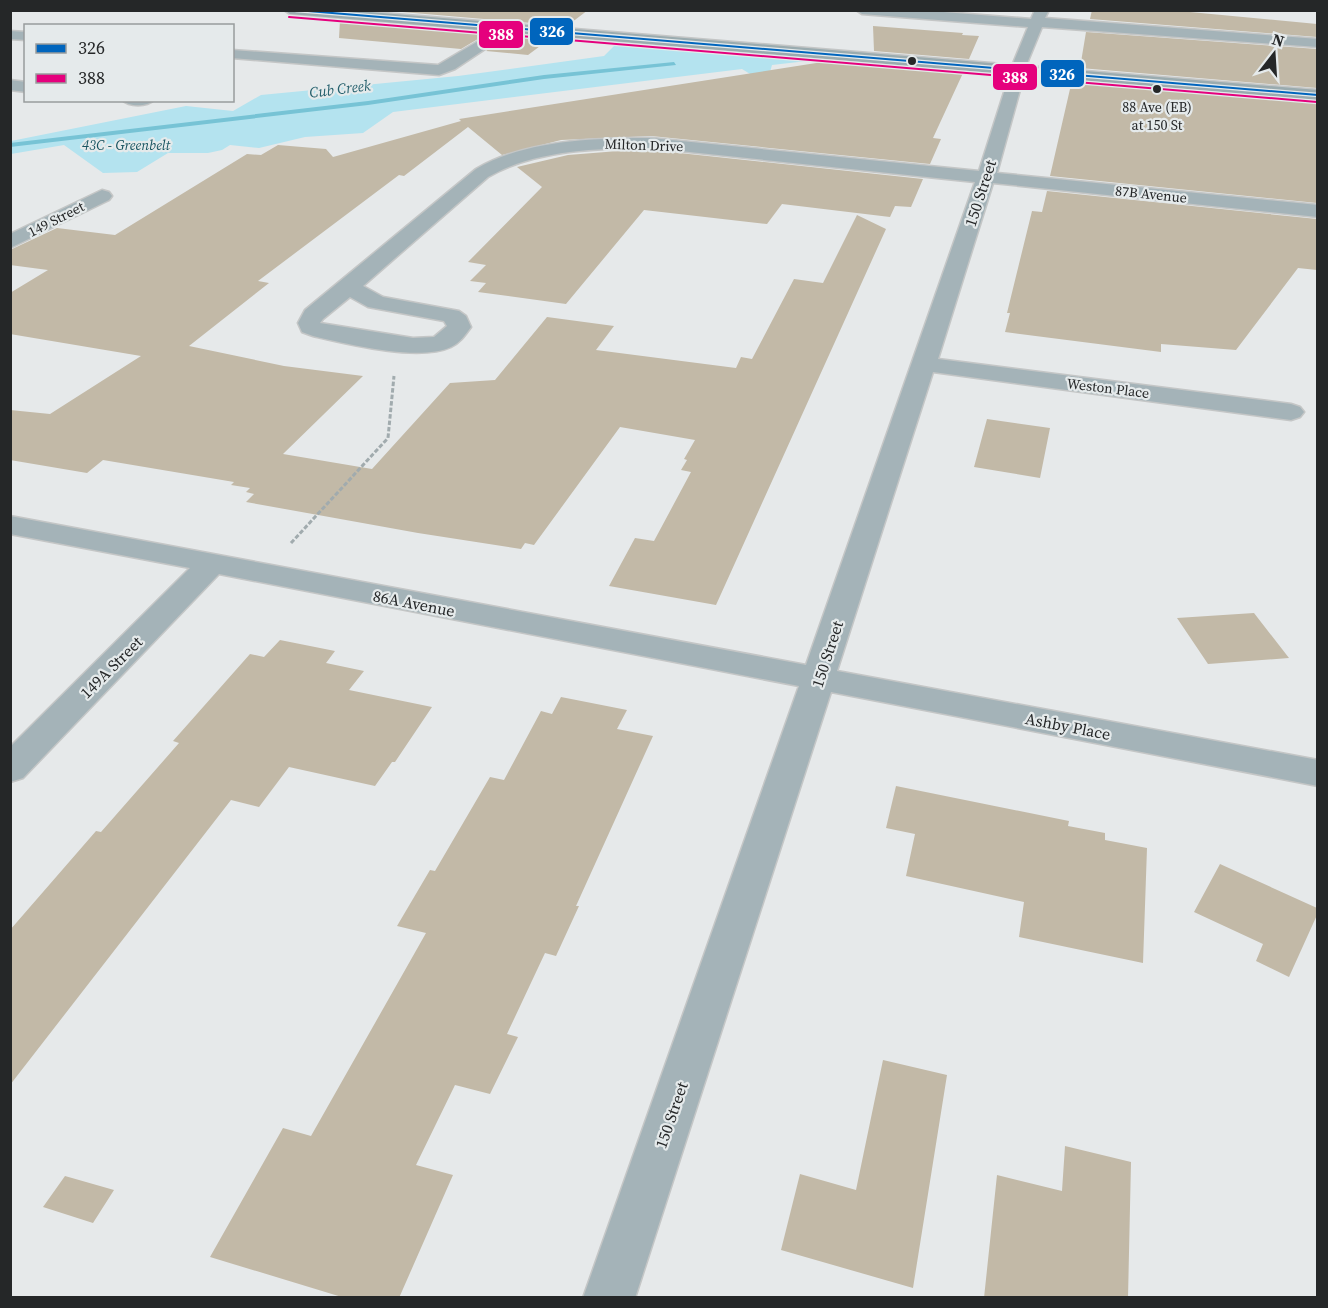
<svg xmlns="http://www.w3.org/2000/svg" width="1328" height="1308" viewBox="0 0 1328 1308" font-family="'Source Serif 4',serif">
<rect width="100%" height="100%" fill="#e6e9ea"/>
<path fill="#b4e3ef" d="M616,44L807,61L772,65L770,72L755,77L742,69L393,112L363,133L305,137L259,148L230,145L222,150L208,153H168L137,172L103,173L64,145L11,154V141L186,106L233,111L261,95L458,76L604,56Z"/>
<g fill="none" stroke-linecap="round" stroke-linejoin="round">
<path fill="#77c3d5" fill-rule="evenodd" d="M674,62L676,65L544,79L368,105L10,147V143L368,101L544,75Z"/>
</g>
<path fill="#c2b9a7" d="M379,10H588L567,26Z
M1092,10H1169L1317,24V37L1090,19Z
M340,20L488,33L461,49L339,38Z
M873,26L963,33L962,35L979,36L969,59L874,51Z
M1086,32L1317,49V88L1080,68Z
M510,35L551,38L528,55L486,51Z
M829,61L963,73L933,138L941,139L930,164L651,136L561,140L502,155L468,127L404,176L399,175L258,281L269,283L189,346L284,366L363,376L283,454L372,469L450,383L495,380L547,317L614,326L596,350L736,368L741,357L752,359L794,279L823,283L857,215L886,229L716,605L609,586L635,538L654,541L691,472L681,470L687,460L684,459L695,440L620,427L534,545L525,543L521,549L418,533L246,502L254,494L246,492L250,488L231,485L234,482L103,460L87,473L10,460V410L50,414L141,356L10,334V293L48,270L10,265V250L57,228L115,235L247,154L261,155L278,145L326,149L333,157L461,121L459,119Z
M1077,82L1317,102V203L1050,176L1070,89H1075Z
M631,150H651L923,179L911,207L895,206L890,217L782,204L767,224L644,210L566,304L478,292L486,283L470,281L486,265L468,262L542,187L517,167L568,155Z
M1047,191L1317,219V270L1298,268L1236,350L1161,344V352L1005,332L1010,313H1007L1032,211L1042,212Z
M987,419L1050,428L1040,478L974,467Z
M1254,613L1289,658L1208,664L1177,618Z
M280,640L335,651L326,663L364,671L349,690L432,707L395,762H392L375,786L289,767L259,807L231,800L10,1085V930L96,831L101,832L179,743L173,741L250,654L264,657Z
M561,697L627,710L617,729L653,736L576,906H579L556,956L545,953L507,1034L518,1037L490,1094L455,1085L416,1165L453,1175L399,1298H345L210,1257L283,1128L311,1136L426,933L397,926L430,870L435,871L490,777L504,780L541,711L552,714Z
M896,786L1069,821L1068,826L1105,833V840L1147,848L1143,963L1019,937L1024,902L906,876L915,834L886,828Z
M1220,864L1317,908V915L1289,977L1256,961L1263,944L1194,912Z
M883,1060L947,1075L913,1288L781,1250L800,1174L856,1190Z
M1065,1146L1131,1162L1128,1298H984L997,1175L1062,1191Z
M65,1176L114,1190L93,1223L43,1207Z"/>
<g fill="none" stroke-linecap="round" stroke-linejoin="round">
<g stroke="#c4c6c6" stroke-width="3">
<path id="minor" d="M856,10H919L1031,19L1035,10H1049L1045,18L1318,39V47L1042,27L1028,61L997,173L1318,205V217L993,183L938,359L1291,404L1300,407L1304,412L1300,417L1291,420L933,372L837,671L1318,760V786L831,692L635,1298H583L799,686L219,574L23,778L10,782V747L190,568L10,534V516L806,665L975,182L651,148C599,148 534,150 488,177L363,286L383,297L459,311L466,316L471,327C465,335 460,343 451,347C419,362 347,344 313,336L302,332L298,323L305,310L476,169C525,140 595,138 651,138L979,171L1014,61L1028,27L862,14ZM350,297L368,307L444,321L447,326L434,337L413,338L320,323L323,319Z
M507,24L514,28L512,31L455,69L439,75L232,58V50L438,65Z
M10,31L26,32V40L10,39Z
M10,80L26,82V92L10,90Z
M122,100H154C147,107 129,107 122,100Z
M102,190L109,192L112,196L109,200L10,248V234Z"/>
</g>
<g stroke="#c4c6c6" stroke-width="3">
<path id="major" d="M284,10H345L1318,90V100L290,14Z"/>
</g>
<path stroke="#a1abae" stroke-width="3" stroke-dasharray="4.5 2" stroke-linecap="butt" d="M291,543L388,438L394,376"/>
<use href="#minor" fill="#a4b3b8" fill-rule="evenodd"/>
<use href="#major" fill="#9aabaf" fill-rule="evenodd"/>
<g stroke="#e5eaeb" stroke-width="4.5">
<path id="bus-1" d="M296,10L1318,95"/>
</g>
<g stroke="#e5eaeb" stroke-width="4.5">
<path id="bus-2" d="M289,17L1317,102"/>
</g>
<use href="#bus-1" stroke="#0065bd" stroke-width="2"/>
<use href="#bus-2" stroke="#e5007d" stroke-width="2"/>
</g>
<g fill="#252728" stroke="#e5eaeb" stroke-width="2">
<circle cx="912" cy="61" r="5"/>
<circle cx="1157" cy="89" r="5"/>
</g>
<g text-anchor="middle" stroke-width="4.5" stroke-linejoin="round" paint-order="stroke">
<g font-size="14" fill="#252728" stroke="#e5eaeb">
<text x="1157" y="112">88 Ave (EB)<tspan x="1157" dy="18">at 150 St</tspan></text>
</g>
<g font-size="14" font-style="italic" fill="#185461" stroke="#e5eaeb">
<text x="126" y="150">43C - Greenbelt</text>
</g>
<g font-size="14" fill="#252728" stroke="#e5eaeb">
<text transform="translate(644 145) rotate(2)" y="5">Milton Drive</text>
<text transform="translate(1151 194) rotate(6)" y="5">87B Avenue</text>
<text transform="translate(56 219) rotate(-27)" y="5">149 Street</text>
<text transform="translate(1108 388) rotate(7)" y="5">Weston Place</text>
</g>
<g font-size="15" font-style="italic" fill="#245f6c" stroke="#e5eaeb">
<text transform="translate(340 89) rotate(-7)" y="5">Cub Creek</text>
</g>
<g font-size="16" fill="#252728" stroke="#e5eaeb">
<text transform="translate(980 193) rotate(-72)" y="6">150 Street</text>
<text transform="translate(414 603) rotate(11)" y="6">86A Avenue</text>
<text transform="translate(827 654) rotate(-72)" y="6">150 Street</text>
<text transform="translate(111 667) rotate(-45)" y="6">149A Street</text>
<text transform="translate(1068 726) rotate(11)" y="6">Ashby Place</text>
<text transform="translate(671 1115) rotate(-71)" y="6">150 Street</text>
</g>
</g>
<g stroke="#e5eaeb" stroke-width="2">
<rect x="529" y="17" width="45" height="29" rx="6" fill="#0065bd"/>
<rect x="478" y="20" width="46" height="29" rx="6" fill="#e5007d"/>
<rect x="1040" y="59" width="45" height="29" rx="6" fill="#0065bd"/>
<rect x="992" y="63" width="46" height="28" rx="6" fill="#e5007d"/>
</g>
<g font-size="16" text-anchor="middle" font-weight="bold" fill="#fff">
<text x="552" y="37">326</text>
<text x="501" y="40">388</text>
<text x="1062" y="80">326</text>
<text x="1015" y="83">388</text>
</g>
<rect width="1328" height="1308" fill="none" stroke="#252728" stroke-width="24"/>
<rect x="24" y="24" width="210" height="78" fill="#e5eaeb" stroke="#989c9d" stroke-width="1.5"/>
<rect x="36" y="44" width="30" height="9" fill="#0065bd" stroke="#989c9d" stroke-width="1.5"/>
<text x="78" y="54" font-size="18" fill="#252728">326</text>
<rect x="36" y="74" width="30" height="9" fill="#e5007d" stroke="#989c9d" stroke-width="1.5"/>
<text x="78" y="84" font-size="18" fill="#252728">388</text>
<g transform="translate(1274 54) rotate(17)" stroke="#e5eaeb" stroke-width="4.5" paint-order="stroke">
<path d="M0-4.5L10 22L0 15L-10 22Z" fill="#252728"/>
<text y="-9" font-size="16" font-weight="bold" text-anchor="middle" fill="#252728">N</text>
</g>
</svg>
